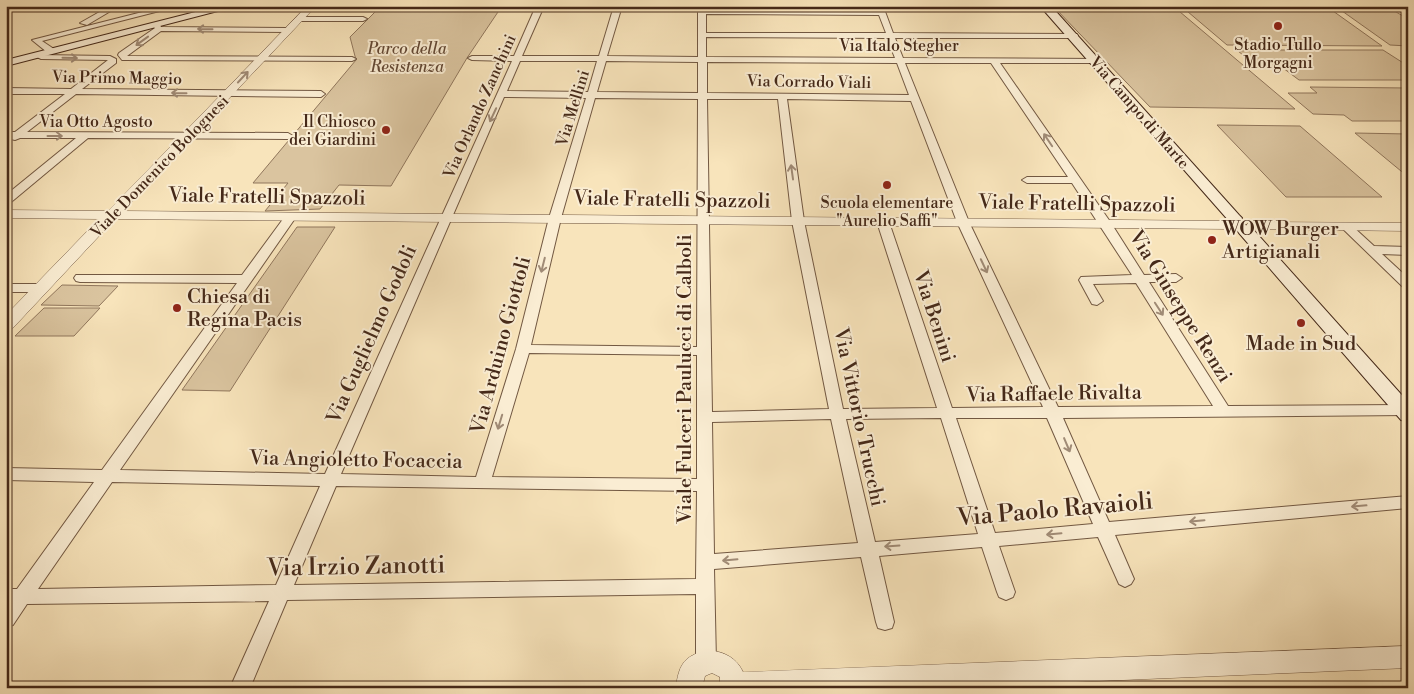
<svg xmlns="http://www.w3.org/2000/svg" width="1414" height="694" viewBox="0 0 1414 694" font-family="'Libre Bodoni',serif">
<rect width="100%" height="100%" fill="#f8e4bb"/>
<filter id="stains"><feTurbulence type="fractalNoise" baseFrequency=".004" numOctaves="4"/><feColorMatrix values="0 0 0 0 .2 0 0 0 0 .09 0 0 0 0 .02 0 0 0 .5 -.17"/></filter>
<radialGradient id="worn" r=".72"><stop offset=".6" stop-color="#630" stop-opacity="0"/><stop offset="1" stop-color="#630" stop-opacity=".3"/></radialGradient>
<path fill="#dac49f" stroke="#90765c" d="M381,6H502L467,58L391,186L339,185L320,209L265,211L288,183H253L356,60L350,37Z
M1173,6L1295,109L1150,107L1054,7Z
M1181,6H1326L1382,46L1227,45Z
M1335,6H1386L1408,19V46L1390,45Z
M1261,50H1383L1408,66V80H1299L1283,68H1259L1238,51Z
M1310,87L1408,88V121H1352L1344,115L1313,114L1288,93H1317Z
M1217,125L1300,126L1382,197H1286Z
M1355,133L1408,134V176H1407Z
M297,227H335L230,391L182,390Z
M62,285L118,286L99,306L41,305Z
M44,308H100L74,336H15Z"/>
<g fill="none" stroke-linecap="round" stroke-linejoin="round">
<g stroke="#725842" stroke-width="2">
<path id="minor" d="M110,6H119L87,25L80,23Z
M166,6H179L42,41L54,49V53H48L32,40Z
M536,6H544L522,56H599L614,6H622L607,56L698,57V6H706V10L877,11L875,6H883L893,33L1077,34L1078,36L1074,38H895L903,58L1099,59L1100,61L1096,63H1000L1111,223L1144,275L1176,274L1182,278L1176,282H1149L1228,406L1408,405V415L1063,418L1109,522L1408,496V508L1115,535L1134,579L1131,584L1125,587L1119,584L1098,537L999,546L1015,592L1013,597L1006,600L999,597L997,592L982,547L879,556L894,622L892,628L885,630L878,628L876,622L861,557L714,569L716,662L713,668L706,671L699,668L696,662V594L287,600L250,688H230L269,601L27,604L13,625L6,627V589H17L94,482L6,480V468L102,470L237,283L80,282L76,281L74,278L76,275H242L286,215H294L296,217L120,470L325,474L512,61L472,60L468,58L472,56H514ZM706,14L879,15L886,33H706ZM706,37L887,38L895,58L706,57ZM520,61H597L588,92L507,91ZM606,61L698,62V93L597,92ZM707,62L897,63L909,95L707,93ZM905,63H991L1068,177H1027L1022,180L1027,183H1072L1132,275L1081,277L1079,280L1092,304L1097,305L1103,301L1093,284L1136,283L1213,406L1058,407L969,222ZM504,97L586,98L549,218L516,349L476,477L341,474ZM595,98L698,99L697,347L531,345L561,218ZM707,99H778L792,221L829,409L712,412ZM787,99L911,101L957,222L1043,407L952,408L889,222L883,219L877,222L937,408L843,409L804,221ZM529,353L697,355V479L492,477ZM941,418L978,534L875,542L846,419ZM956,418H1047L1093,524L995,533ZM831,419L858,543L714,554L712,422ZM112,482L320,486L276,585L38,589ZM336,486L697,491L696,579L294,585Z
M297,17H363L367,19L363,21H297Z
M153,23H159L161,27L288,28L292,30L288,32L161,31L127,56L352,57L356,59L352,61L122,60L118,55L119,53L155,28L152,25Z
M38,55L110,56L116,59V63L82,89L321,91L325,94L321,97L76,94L27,132L288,133L293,136L288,139L88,138L10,203L6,204V195L76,138H20L15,140L6,138V132H15L65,94H6V88L71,89L108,60L41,59L37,57Z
M1347,224L1351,225L1374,246L1408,247V255L1382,254L1408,278V289L1404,288L1343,229L1341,227Z
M6,284H40L46,288L40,292H6Z"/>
</g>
<g stroke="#725842" stroke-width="1">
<path id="tertiary" d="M307,6H316L123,211L1229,221L1234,222L1236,225L1234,228L1229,229L115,219L12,329L6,330V315L99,219L6,218V210L108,211Z
M1253,222L1408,223V231L1248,229L1246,226L1248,223Z
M1408,646V668L931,688H720V677L712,673L705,676L702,688H676C677,678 679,666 687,659C706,644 734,651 743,672Z"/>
</g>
<g stroke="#452919" stroke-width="2">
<path id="secondary" d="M219,6H237L6,66V60Z
M1040,6H1051L1239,215L1242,218L1239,221H1229Z
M1245,225L1251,227L1408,402V422L1401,420L1239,233L1237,230L1239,227Z"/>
</g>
<use href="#minor" fill="#faedd3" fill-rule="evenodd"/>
<use href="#tertiary" fill="#faedd3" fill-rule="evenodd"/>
<use href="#secondary" fill="#faedd3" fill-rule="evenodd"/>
</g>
<defs><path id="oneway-shaft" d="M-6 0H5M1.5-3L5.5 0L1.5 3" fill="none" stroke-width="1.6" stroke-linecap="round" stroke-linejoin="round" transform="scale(1.25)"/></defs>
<g stroke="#a08b76">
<use href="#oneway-shaft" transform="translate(205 29) rotate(-179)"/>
<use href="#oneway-shaft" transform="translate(142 41) rotate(144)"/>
<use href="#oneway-shaft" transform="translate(70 58) rotate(1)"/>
<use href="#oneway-shaft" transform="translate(243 77) rotate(-47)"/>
<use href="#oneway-shaft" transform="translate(179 93) rotate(-179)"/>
<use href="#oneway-shaft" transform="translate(493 115) rotate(115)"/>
<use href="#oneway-shaft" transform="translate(55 136)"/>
<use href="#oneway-shaft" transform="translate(1048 140) rotate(-124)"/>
<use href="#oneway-shaft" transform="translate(792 172) rotate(-98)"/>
<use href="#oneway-shaft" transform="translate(543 265) rotate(104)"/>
<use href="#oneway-shaft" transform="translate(984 266) rotate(65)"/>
<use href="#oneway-shaft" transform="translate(1159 309) rotate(57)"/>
<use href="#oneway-shaft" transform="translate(500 422) rotate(107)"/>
<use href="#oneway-shaft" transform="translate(1067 445) rotate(67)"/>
<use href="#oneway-shaft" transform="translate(1359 506) rotate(175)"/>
<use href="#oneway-shaft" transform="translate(1197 521) rotate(175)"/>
<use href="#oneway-shaft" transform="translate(1054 534) rotate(175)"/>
<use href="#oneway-shaft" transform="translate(892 546) rotate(176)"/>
<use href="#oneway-shaft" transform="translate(730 560) rotate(175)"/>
</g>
<g fill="#8f2418" stroke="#faedd3" stroke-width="2">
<circle cx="1278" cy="26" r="5"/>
<circle cx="386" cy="130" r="5"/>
<circle cx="887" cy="185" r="5"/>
<circle cx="1212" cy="240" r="5"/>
<circle cx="177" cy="308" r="5"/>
<circle cx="1301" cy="323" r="5"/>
</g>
<g text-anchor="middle" stroke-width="4" stroke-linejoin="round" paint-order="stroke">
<g font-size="16" fill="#452919" stroke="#faedd3">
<text x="1278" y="50">Stadio Tullo<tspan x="1278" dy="18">Morgagni</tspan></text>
<text x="376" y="127" text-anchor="end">Il Chiosco<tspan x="376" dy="18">dei Giardini</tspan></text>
<text x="887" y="208">Scuola elementare<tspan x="887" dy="18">"Aurelio Saffi"</tspan></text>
</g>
<g font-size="16" fill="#452919" stroke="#faedd3">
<text x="899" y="51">Via Italo Stegher</text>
<text transform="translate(117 77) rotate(1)" y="6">Via Primo Maggio</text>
<text transform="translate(809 81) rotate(1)" y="6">Via Corrado Viali</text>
<text transform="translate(479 106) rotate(-66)" y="6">Via Orlando Zanchini</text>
<text transform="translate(572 108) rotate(-73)" y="6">Via Mellini</text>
<text transform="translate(1140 112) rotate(49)" y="6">Via Campo di Marte</text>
<text x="96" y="127">Via Otto Agosto</text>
<text transform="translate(159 166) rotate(-46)" y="6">Viale Domenico Bolognesi</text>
</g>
<g font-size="16" font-style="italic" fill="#634834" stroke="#faedd3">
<text x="407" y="54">Parco della<tspan x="407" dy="18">Resistenza</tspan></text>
</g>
<g font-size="20" fill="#452919" stroke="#faedd3">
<text transform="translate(267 196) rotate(1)" y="7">Viale Fratelli Spazzoli</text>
<text transform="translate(672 199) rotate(1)" y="7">Viale Fratelli Spazzoli</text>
<text transform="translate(1077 203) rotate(1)" y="7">Viale Fratelli Spazzoli</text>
<text transform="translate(1181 306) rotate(58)" y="7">Via Giuseppe Renzi</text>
<text transform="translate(935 316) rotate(72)" y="7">Via Benini</text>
<text transform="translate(371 334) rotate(-66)" y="7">Via Guglielmo Godoli</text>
<text transform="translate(500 345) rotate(-75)" y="7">Via Arduino Giottoli</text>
<text transform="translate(684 379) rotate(-90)" y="7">Viale Fulceri Paulucci di Calboli</text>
<text transform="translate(1054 393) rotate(-1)" y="7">Via Raffaele Rivalta</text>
<text transform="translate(860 417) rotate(78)" y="7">Via Vittorio Trucchi</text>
<text transform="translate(356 459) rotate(1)" y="7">Via Angioletto Focaccia</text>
</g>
<g font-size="20" fill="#452919" stroke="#faedd3" text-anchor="start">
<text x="1222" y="235">WOW Burger<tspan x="1222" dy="23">Artigianali</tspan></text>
<text x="187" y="303">Chiesa di<tspan x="187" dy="23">Regina Pacis</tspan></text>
<text x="1301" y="350" text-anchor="middle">Made in Sud</text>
</g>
<g font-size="24" fill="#452919" stroke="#faedd3">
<text transform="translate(1055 509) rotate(-5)" y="8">Via Paolo Ravaioli</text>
<text transform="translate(356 566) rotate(-1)" y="8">Via Irzio Zanotti</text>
</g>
</g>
<rect width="1414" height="694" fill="none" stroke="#f8e4bb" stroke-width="25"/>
<rect x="8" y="8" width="1399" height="679" fill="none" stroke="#452919" stroke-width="2.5"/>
<rect x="12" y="12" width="1389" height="669" fill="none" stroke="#452919"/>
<rect width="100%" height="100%" filter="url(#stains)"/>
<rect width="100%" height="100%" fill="url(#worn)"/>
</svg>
